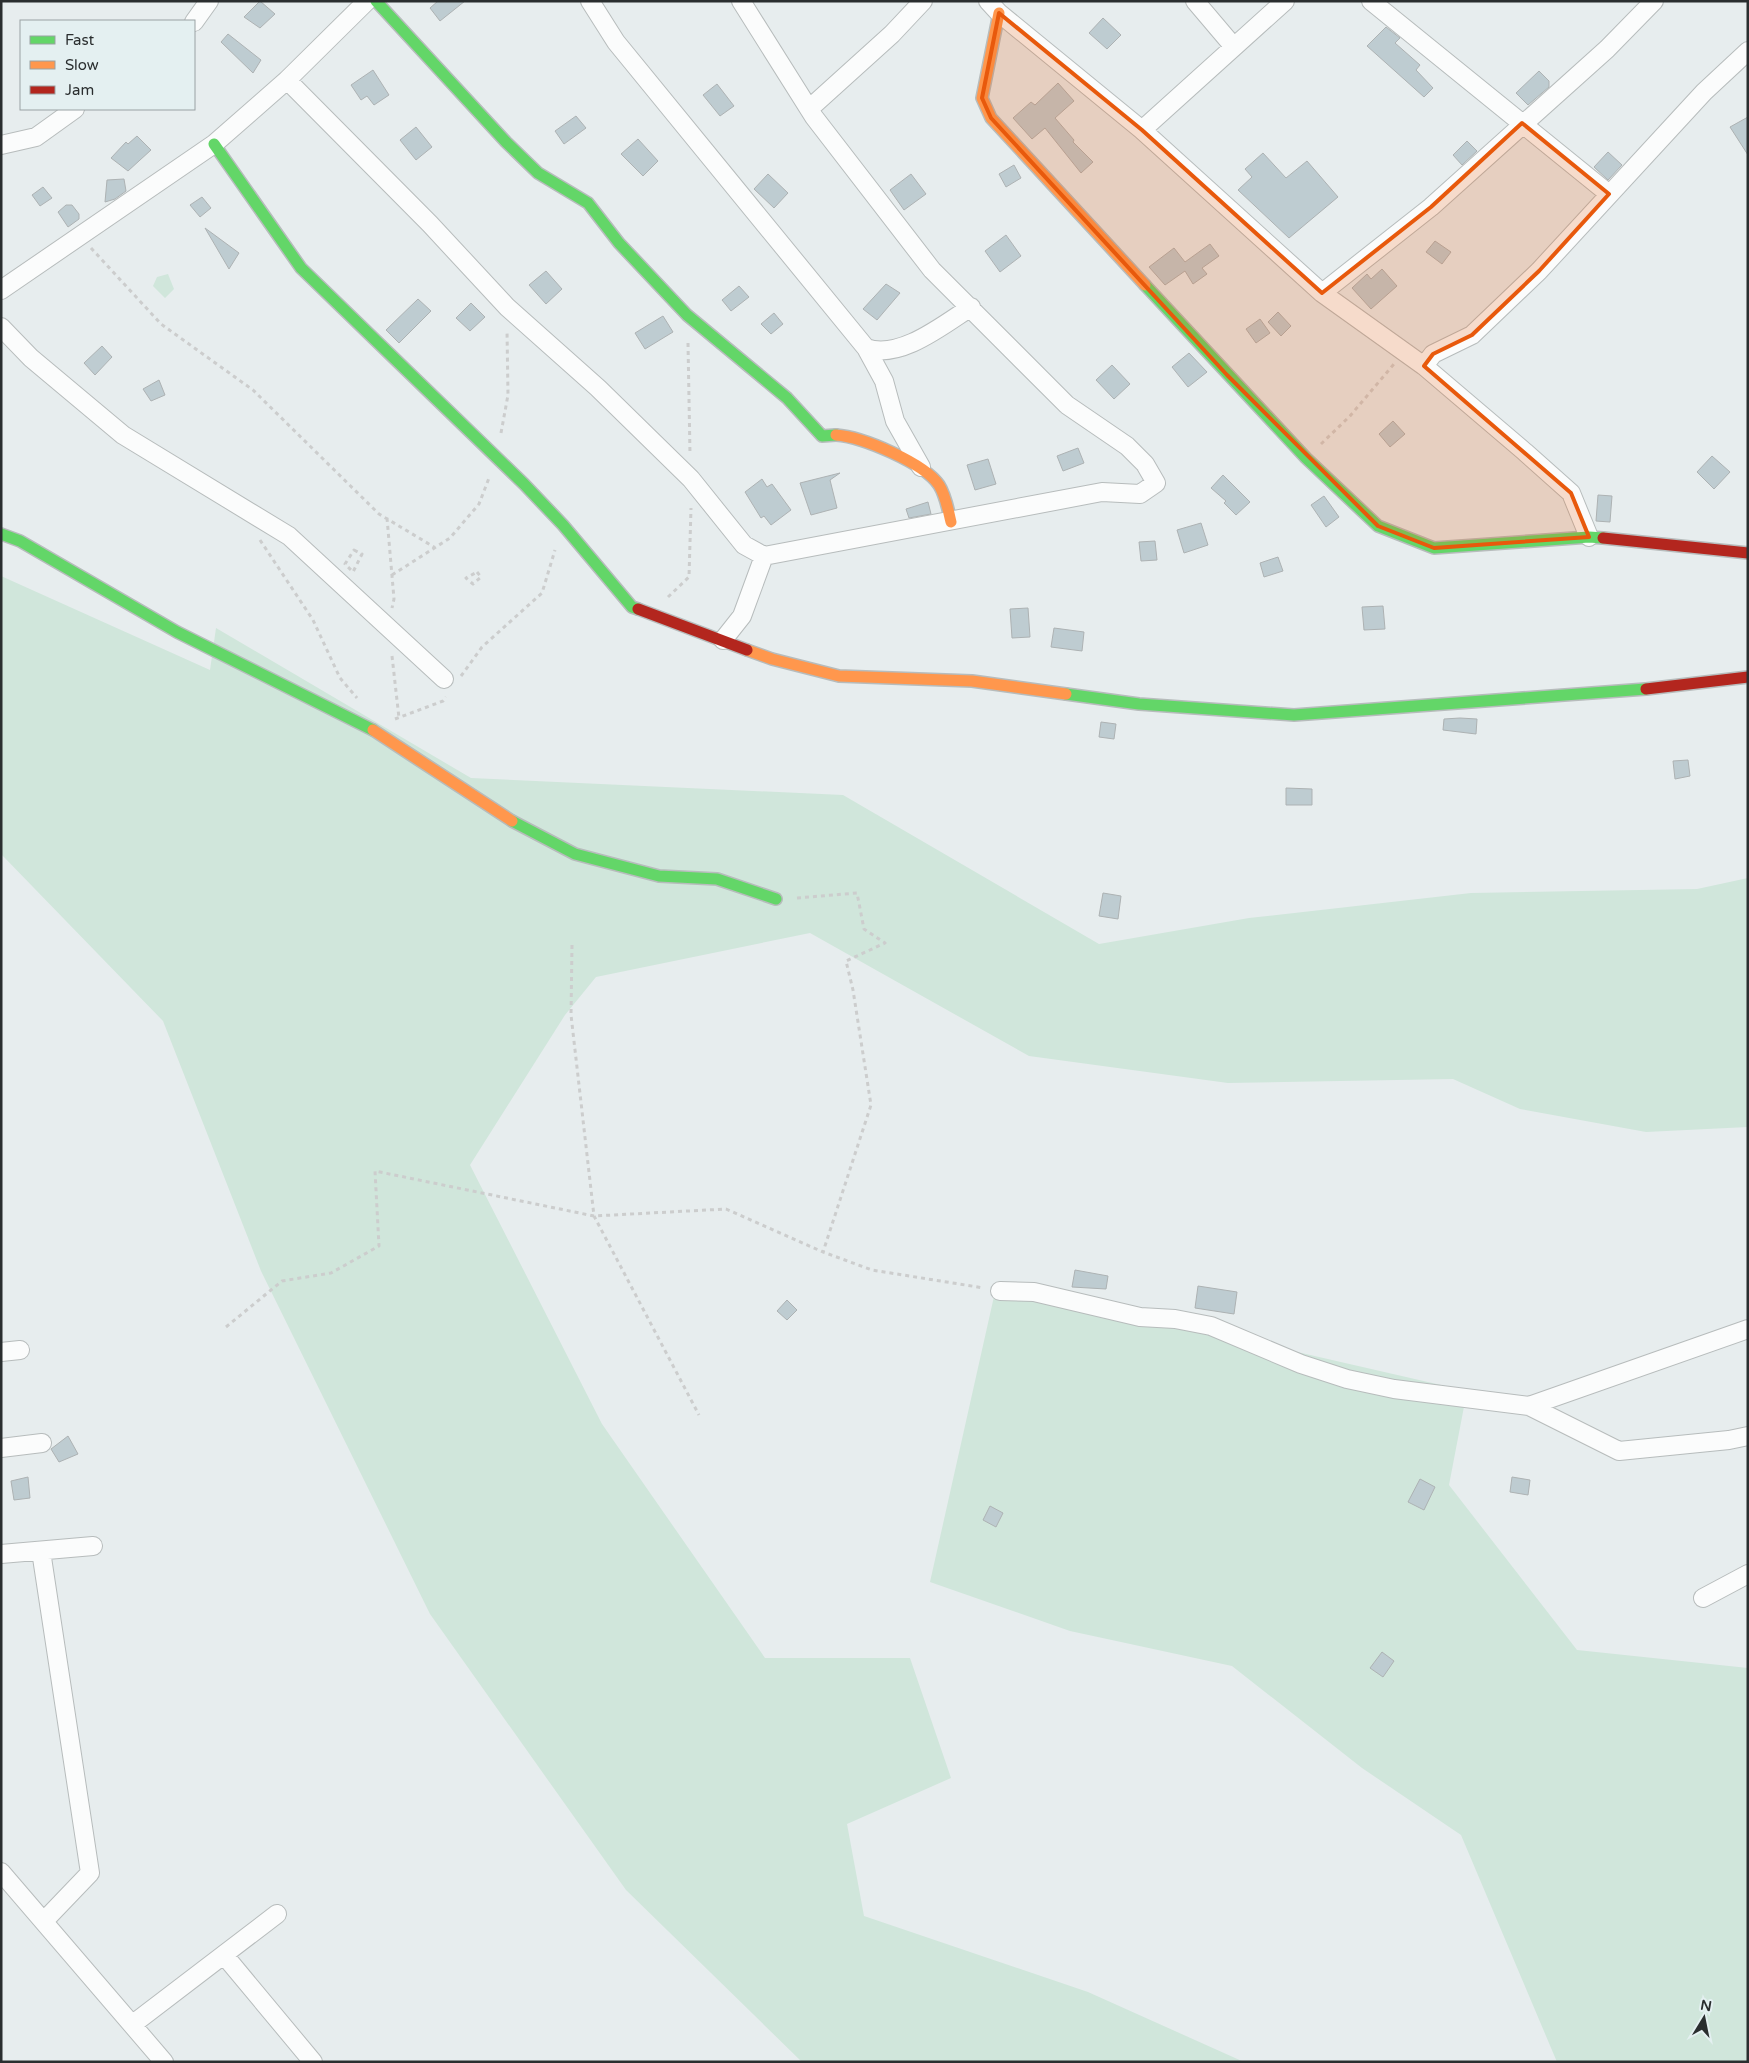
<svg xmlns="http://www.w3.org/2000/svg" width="1749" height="2063" viewBox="0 0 1749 2063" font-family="'Varela Round',sans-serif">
<rect width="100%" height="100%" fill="#e7edee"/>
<path fill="#d0e6db" d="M168,274L174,289L165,298L153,286L157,277Z
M1,576L210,670L216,628L471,778L843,795L1099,944L1249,918L1471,893L1697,889L1748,878V1127L1646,1132L1520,1109L1453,1079L1228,1083L1029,1056L810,933L596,977L565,1015L470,1165L602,1424L765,1658H910L951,1778L847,1824L864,1916L1088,1992L1244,2062H802L626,1890L430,1614L261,1271L163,1021L1,854Z
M997,1283L1467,1391L1449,1485L1577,1650L1748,1668V2062H1557L1461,1835L1362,1768L1232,1666L1070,1631L930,1582Z"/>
<path fill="#beccd1" stroke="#adb2b3" d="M260,1L275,14L260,28L244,17Z
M438,1H465L440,21L430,8Z
M1103,18L1121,35L1107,49L1089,33Z
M1386,27L1400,38L1395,43L1420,65L1416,70L1433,88L1424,97L1367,46Z
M228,34L261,60L253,73L221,42Z
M373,70L389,95L374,105L367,96L361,100L351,85Z
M1539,71L1549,81V87L1528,105L1516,93Z
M1058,83L1074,101L1055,118L1074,140L1073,142L1093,162L1081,173L1045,128L1032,139L1013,118L1031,102L1035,105Z
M717,84L734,106L720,116L703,95Z
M576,116L586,128L564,144L555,131Z
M1748,117V155L1730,127Z
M416,127L432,147L416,160L400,140Z
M137,136L151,150L128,171L111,158L126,142L128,144Z
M638,139L658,161L643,176L621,154Z
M1467,141L1477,151L1462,165L1453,155Z
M1608,152L1622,165L1608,180L1594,167Z
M1263,153L1286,178L1307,161L1338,197L1289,238L1238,190L1252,177L1245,169Z
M1014,165L1021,178L1006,187L999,174Z
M768,174L788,193L774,208L754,189Z
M911,174L926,194L904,210L890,190Z
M124,179L126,191L115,199L105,202L107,180Z
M43,187L52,198L40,206L32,195Z
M202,197L211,208L200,217L190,205Z
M66,205H72L79,214V219L68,227L58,212Z
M205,228L239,253L229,269Z
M1006,235L1021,256L1000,272L985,251Z
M1435,241L1451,252L1442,264L1426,252Z
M1210,244L1219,256L1202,268L1207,274L1193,284L1185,271L1165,285L1149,267L1174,248L1185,262Z
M1382,269L1397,286L1371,309L1352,288L1367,274L1371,279Z
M546,271L562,289L546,304L529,285Z
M886,284L900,293L877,320L863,309Z
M739,286L749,297L731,311L722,300Z
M418,299L431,311L399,343L386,330Z
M471,303L485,317L470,331L456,318Z
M1278,312L1291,326L1281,336L1268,322Z
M774,313L783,324L771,334L761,324Z
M663,316L673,332L645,349L635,333Z
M1260,319L1270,333L1256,343L1246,329Z
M102,346L112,357L95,375L84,363Z
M1189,353L1207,372L1188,387L1172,367Z
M1112,365L1130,384L1114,399L1096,380Z
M159,380L165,395L151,401L143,389Z
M1393,421L1405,434L1390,447L1379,434Z
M1078,448L1084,463L1063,471L1057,456Z
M1712,456L1730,472L1714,489L1697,472Z
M988,459L996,484L975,490L967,465Z
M840,473L830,480L837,508L811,515L800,483Z
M1223,475L1250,502L1236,515L1224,503L1226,501L1211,488Z
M762,479L767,487L772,484L791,510L771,525L764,516L761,518L745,492Z
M1598,495L1612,496L1610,522L1596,521Z
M1324,496L1339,517L1326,527L1311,505Z
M928,502L931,514L909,518L906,509Z
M1201,523L1208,545L1184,553L1177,530Z
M1155,541L1157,560L1141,561L1139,542Z
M1278,557L1283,571L1264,577L1260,563Z
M1383,606L1385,629L1364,630L1362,607Z
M1028,608L1030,637L1012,638L1010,609Z
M1054,628L1084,632L1082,651L1051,647Z
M1460,718L1477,719L1476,734L1443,730L1444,719Z
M1101,722L1116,724L1114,739L1099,737Z
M1688,760L1690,776L1675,779L1673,761Z
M1286,788L1312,789V805H1286Z
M1103,893L1121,896L1118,919L1099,916Z
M1075,1270L1108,1276L1106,1289L1072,1287Z
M1198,1286L1237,1292L1234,1314L1195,1308Z
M787,1300L797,1310L787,1320L777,1311Z
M68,1436L78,1454L59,1462L51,1449Z
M28,1477L30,1498L14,1500L11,1481Z
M1512,1477L1530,1480L1528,1495L1510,1492Z
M1420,1479L1435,1487L1424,1510L1408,1502Z
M990,1506L1003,1513L996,1527L983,1520Z
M1382,1652L1394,1661L1383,1677L1370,1668Z"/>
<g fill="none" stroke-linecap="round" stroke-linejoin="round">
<g stroke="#b7bcbc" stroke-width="20">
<path id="street" d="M590,1L616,42L866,348C900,360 943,325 971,307
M988,1L999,13L1142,130L1322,293L1424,366L1525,452L1571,493L1589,537
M1195,1L1234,47
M1371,1L1609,194
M194,22L209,1
M287,80L430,224L507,307L598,388L691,479L744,545L764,556L1102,492L1140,494L1156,483L1145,464L1127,446L1067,405L932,270L814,117L741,1
M809,109L892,34L923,1
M1142,130L1285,1
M1,145L36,137L75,109
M1,290L214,144L287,80L367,1
M1322,293L1431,207L1607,49L1654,1
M1,327L31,358L123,435L289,536L444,679
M866,348L884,381L895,421L921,467
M1424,366L1433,354L1472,335L1539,271L1704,92L1748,51
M723,640L742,616L764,556
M1000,1291L1034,1292L1140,1317L1175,1319L1211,1326L1301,1364L1347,1379L1394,1389L1529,1406L1619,1451L1729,1440L1748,1436
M1,1352L20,1350
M1529,1406L1748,1329
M1,1448L42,1443
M41,1551L90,1873L44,1921
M1,1554L93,1546
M1703,1598L1748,1574
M1,1872L164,2062
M224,1955L313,2062
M133,2024L277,1914"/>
</g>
<g stroke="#b7bcbc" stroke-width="14">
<path id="fast" d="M376,1L506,142L538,173L588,203L619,243L687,315L787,398L822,436L836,435
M214,144L301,268L524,484L563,525L632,607L638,609
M1145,285L1306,458L1378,526L1434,548L1589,537L1603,538
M1,534L20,541L177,632L373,730
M1066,694L1139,704L1294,715L1646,689
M512,821L575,854L659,876L717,879L776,899"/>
</g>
<g stroke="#b7bcbc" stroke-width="14">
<path id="slow" d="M999,13L982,98L991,118L1145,285
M836,435C863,437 924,463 939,485C946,496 948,510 951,522
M747,650L772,659L839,676L972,681L1066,694
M373,730L512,821"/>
</g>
<g stroke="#b7bcbc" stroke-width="14">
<path id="jam" d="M1603,538L1748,553
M638,609L747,650
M1646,689L1748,677"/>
</g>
<path stroke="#cccdcd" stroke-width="3" stroke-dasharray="4 4" stroke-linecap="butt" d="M91,248L161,324L253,390L379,514L434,547
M688,343L690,454
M501,433L508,395L507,330
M1321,444L1350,416L1394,364
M387,518L394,599L392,608
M260,540L313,620L340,678L357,698
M354,550L362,554L353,572L345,564Z
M477,572L481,577L473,584L466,578Z
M392,575L450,538L479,504L489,478
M668,597L689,577L691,508
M392,656L399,718
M461,676L482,647L542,593L555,550
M395,719L443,701L446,697
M797,898L857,893L864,929L885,943L846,961L853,990L871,1105L823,1252
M572,945L571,1015L594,1216L699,1415
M226,1327L282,1281L331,1273L379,1246L375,1171L594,1216L726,1209L823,1252L872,1270L984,1288"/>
<use href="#street" stroke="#fbfcfc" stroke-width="18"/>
<use href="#fast" stroke="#63d668" stroke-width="11"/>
<use href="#slow" stroke="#ff974d" stroke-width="11"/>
<use href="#jam" stroke="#b3261e" stroke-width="11"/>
</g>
<path fill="#e8590c" fill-opacity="0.2" stroke="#e8590c" stroke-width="4" stroke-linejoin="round" d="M999,13L1142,130L1322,293L1431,207L1522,123L1609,194L1539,271L1472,335L1433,354L1424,366L1571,493L1589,537L1434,548L1378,526L1227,375L991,118L982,98Z"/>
<rect width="1749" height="2063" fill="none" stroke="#2a2e2f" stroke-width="5"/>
<rect x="20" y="20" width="175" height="90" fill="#e4f0f1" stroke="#9aa2a3"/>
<rect x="30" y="36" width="25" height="8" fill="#63d668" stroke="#9aa2a3"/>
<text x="65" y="45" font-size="15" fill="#2a2e2f">Fast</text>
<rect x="30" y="61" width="25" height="8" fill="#ff974d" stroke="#9aa2a3"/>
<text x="65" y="70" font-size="15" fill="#2a2e2f">Slow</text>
<rect x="30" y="86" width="25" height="8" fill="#b3261e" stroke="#9aa2a3"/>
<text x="65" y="95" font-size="15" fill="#2a2e2f">Jam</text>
<g transform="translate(1704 2018) rotate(10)" stroke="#e4f0f1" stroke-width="4" paint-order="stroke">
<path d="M0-4L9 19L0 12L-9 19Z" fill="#2a2e2f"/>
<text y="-8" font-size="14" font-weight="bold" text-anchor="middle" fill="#2a2e2f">N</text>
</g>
</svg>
